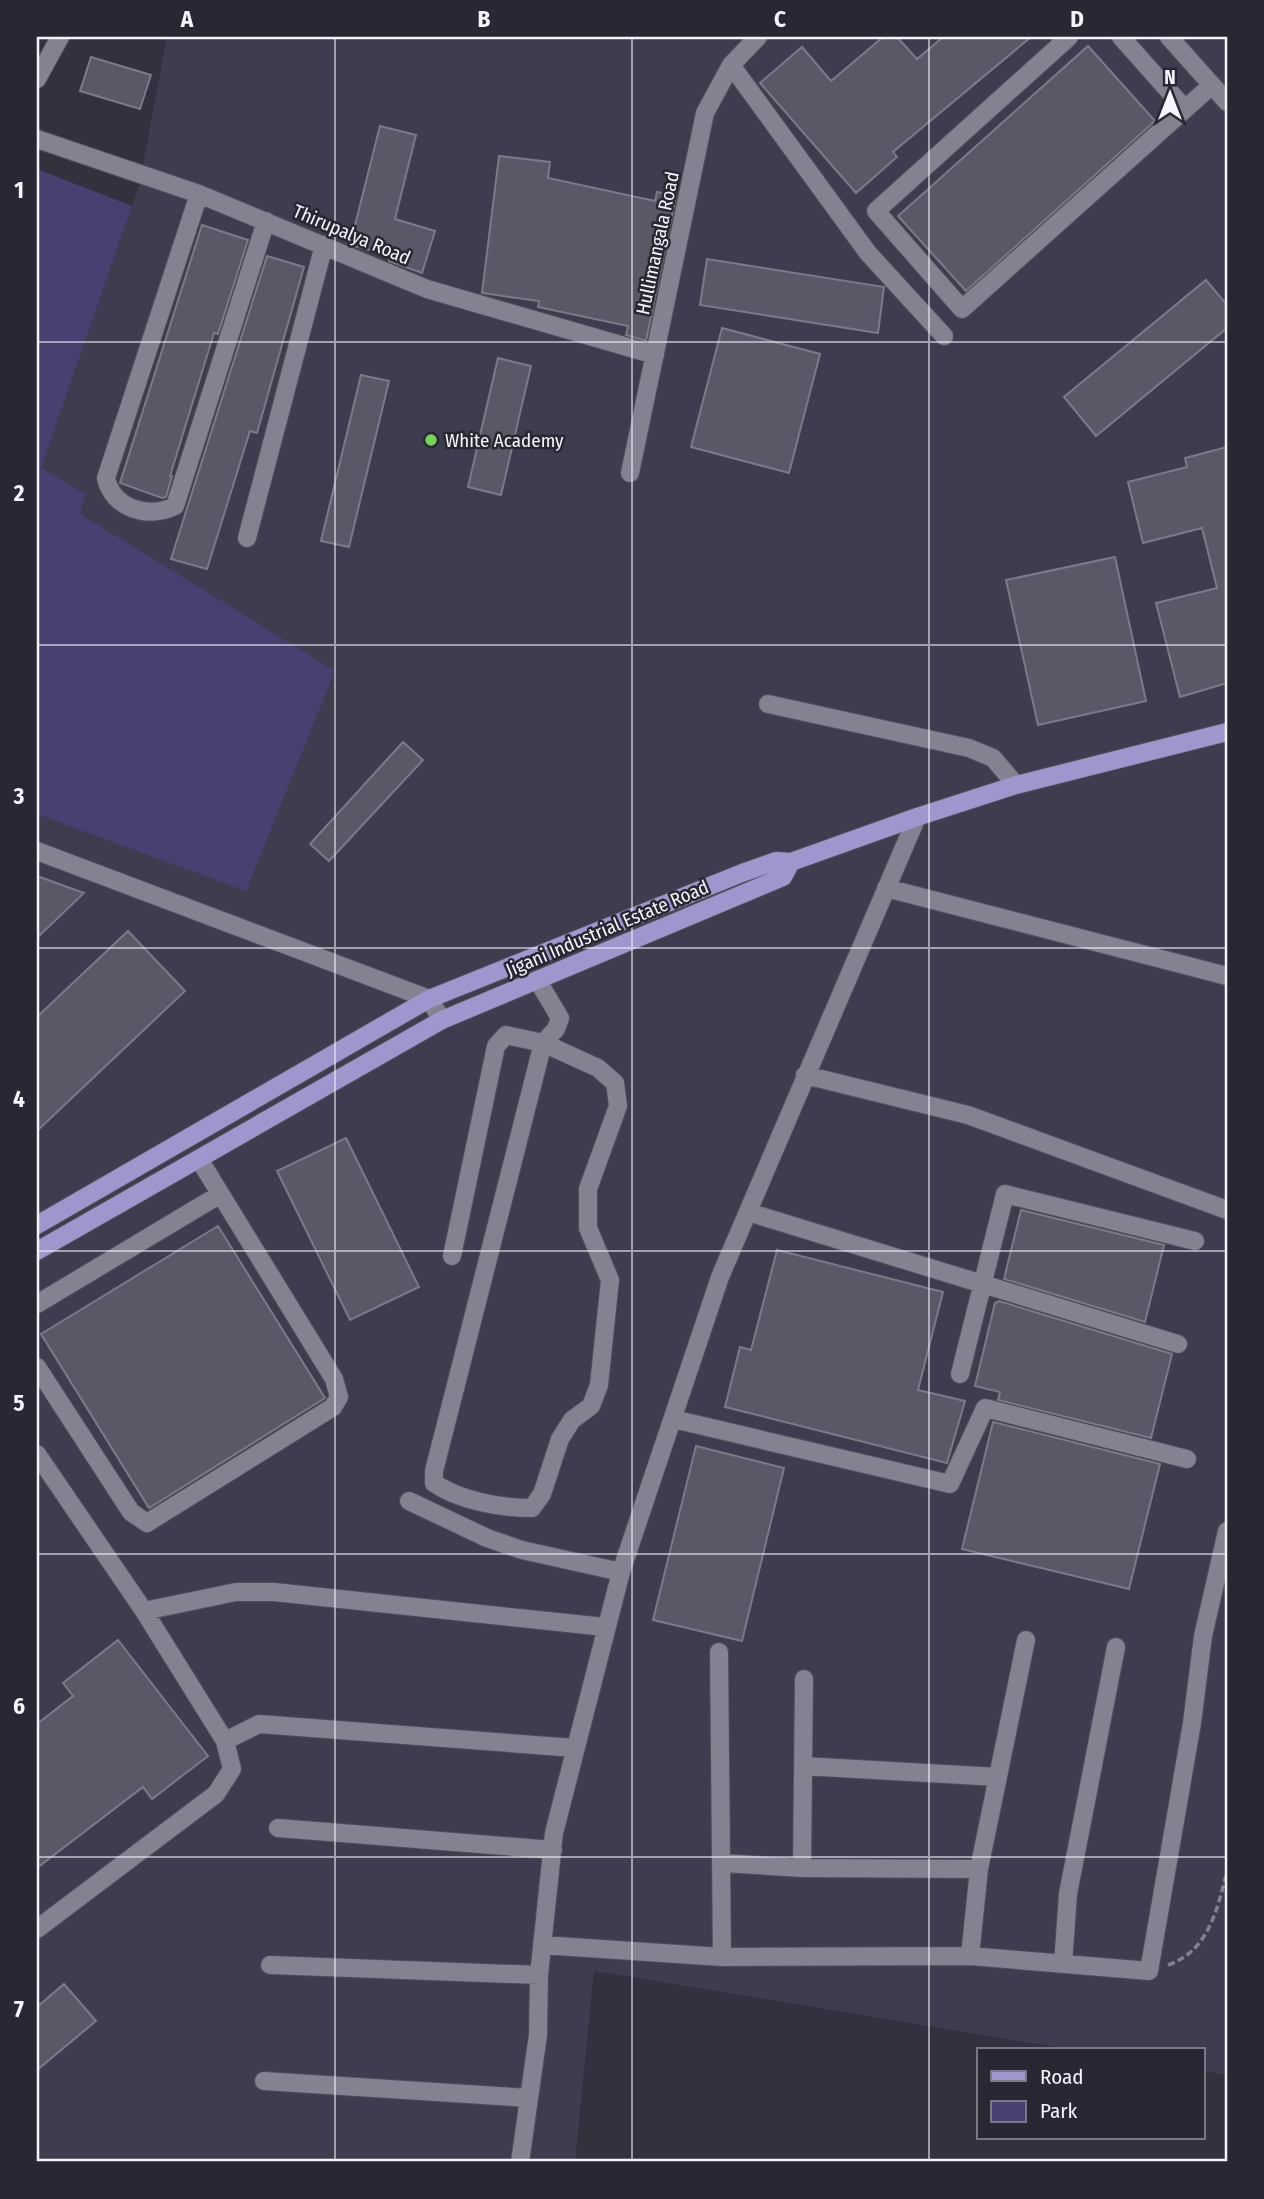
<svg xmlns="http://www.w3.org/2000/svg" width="1264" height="2199" viewBox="0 0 1264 2199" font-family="'Fira Sans Condensed',sans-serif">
<rect width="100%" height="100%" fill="#32313e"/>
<path fill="#3e3d4f" d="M167,37H1227V2075L1203,2071V2050H1075L594,1971L575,2162H37V661L41,467L139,186Z"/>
<path fill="#474071" d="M37,169L132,206L41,468L85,494L80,514L335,671L246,891L37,814Z"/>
<path fill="#595866" stroke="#7b7a88" stroke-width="2" d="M883,37H897L917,59L943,37H1031L893,152L897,157L856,193L760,83L802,47L831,81Z
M1088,46L1155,121L966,291L898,216Z
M91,57L151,75L140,109L80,91Z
M380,126L416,135L395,219L435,231L422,273L389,261L390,255L350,245Z
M499,156L550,162L548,178L655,201L657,192L676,196L646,341L626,335L628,326L538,307L539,301L482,293Z
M202,225L248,240L218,334L214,333L170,476H172L166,497L162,498L120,483Z
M267,256L304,267L257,433L250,431L207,569L171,559Z
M707,259L884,287L878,333L700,305Z
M1206,280L1227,305V328L1096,436L1064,397Z
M722,328L820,354L789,473L691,447Z
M498,358L531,366L501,495L468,487Z
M361,375L389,381L349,547L321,541Z
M1227,447V683L1180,697L1156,603L1217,588L1202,528L1143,543L1128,482L1187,467L1185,458Z
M1115,557L1146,701L1038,725L1006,580Z
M403,742L423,760L329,861L310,844Z
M37,876L84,893L37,938Z
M128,931L185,991L37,1131V1017Z
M346,1138L419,1287L350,1320L277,1171Z
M1021,1210L1164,1245L1145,1322L1004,1279Z
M218,1226L325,1398L149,1508L41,1334Z
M777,1250L943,1292L918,1390L965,1401L947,1463L725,1407L740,1347L751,1350Z
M999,1301L1172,1354L1151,1438L998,1400L1000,1392L975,1386L995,1303Z
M993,1422L1160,1464L1129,1589L962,1549Z
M696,1446L784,1468L742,1641L653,1620Z
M118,1640L208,1756L152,1799L143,1787L37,1868V1724L73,1696L63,1683Z
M64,1984L96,2021L37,2070V2007Z"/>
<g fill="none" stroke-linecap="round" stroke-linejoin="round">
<g stroke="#4e4e58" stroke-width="20">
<path id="minor" d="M1069,37L876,211L962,309L1212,85
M1121,37L1185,109
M1169,37L1227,102
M731,65L868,253L944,336
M37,79L60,37
M37,139L199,194L427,289L655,355
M199,194L106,478C113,509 148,519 175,506L266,221
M630,473L705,113L731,65L758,37
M247,538L324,245
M768,704L969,748L993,758L1016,785
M37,851L429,999L442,1020
M886,888L1227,976
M805,1075L968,1115L1227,1210
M748,1212L1178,1344
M452,1256L496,1046L506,1035L543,1043L434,1471V1483C460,1501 501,1508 532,1508L542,1494L560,1439L572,1420L591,1406L599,1385L610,1280L588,1228V1189L618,1106L615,1083L598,1068L543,1043L556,1029L560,1018L538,981
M37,1304L219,1195
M37,1367L131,1512L147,1523L333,1407L339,1397L334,1379L199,1159
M960,1374L1005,1194L1195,1241
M673,1419L950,1484L985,1408L1187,1459
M37,1454L144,1611L225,1741L232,1769L216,1794L37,1929
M409,1501L487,1538L522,1550L621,1572
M144,1611L236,1592H274L605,1627
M719,1652L722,1957
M225,1741L259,1724L575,1748
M803,1766L998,1777
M278,1828L553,1850
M723,1863L802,1868L979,1869
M802,1868L804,1679
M542,1945L722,1957L970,1956L1149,1971L1192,1723L1203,1636L1227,1531
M970,1956L979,1869L1026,1640
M1063,1964L1068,1894L1116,1647
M270,1965L539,1975
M264,2081L529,2098
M520,2162L538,2035L539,1975L554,1833L621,1572L720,1277L917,817"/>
</g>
<g stroke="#4e4e58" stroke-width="20">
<path id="major" d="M37,1225L429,999L742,873L776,861L791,862
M37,1251L442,1020L783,877L791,862L917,817L1016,785L1227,732"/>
</g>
<path stroke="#82828d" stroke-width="3.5" stroke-dasharray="7 3.5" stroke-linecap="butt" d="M1168,1965C1209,1951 1217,1909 1227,1872"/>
<use href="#minor" stroke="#838290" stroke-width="18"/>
<use href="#major" stroke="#9d97ce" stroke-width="18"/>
</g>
<path fill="none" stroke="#f4f4fc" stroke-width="2" stroke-opacity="0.55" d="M335,37V2162M632,37V2162M929,37V2162M37,342H1227M37,645H1227M37,948H1227M37,1251H1227M37,1554H1227M37,1857H1227"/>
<circle fill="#77d259" stroke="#282733" stroke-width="2.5" cx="431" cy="440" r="7"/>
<g text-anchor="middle" stroke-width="5" stroke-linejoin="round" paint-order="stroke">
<g font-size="19" fill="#f4f4fc" stroke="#282733">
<text transform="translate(352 234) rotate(23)" y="7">Thirupalya Road</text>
<text transform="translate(657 243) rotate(-78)" y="7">Hullimangala Road</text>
<text transform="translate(607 928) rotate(-23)" y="7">Jigani Industrial Estate Road</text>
</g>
<g font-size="19" fill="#f4f4fc" stroke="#282733" text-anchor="start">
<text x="445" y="447">White Academy</text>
</g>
</g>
<rect width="1264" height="2199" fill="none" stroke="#282733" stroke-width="77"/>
<rect x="977" y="2048" width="228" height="91" fill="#282733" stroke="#7a7983" stroke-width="2"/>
<rect x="991" y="2071" width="35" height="10" fill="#9d97ce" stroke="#7a7983" stroke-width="2"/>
<text x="1040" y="2084" font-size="21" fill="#f4f4fc">Road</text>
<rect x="991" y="2101" width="35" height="21" fill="#474071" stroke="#7a7983" stroke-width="2"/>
<text x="1040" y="2118" font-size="21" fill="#f4f4fc">Park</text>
<g transform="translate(1170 94)" stroke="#282733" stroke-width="5" paint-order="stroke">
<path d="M0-5L12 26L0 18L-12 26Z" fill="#f4f4fc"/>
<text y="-10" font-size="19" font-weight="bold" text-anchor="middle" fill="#f4f4fc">N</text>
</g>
<rect x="38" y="38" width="1188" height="2122" fill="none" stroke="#f4f4fc" stroke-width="2.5"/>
<g font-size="23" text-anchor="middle" font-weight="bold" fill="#f4f4fc">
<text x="187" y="27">A</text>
<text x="484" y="27">B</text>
<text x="780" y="27">C</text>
<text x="1077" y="27">D</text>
<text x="19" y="198">1</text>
<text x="19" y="501">2</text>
<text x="19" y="804">3</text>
<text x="19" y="1107">4</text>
<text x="19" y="1411">5</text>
<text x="19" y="1714">6</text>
<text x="19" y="2017">7</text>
</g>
</svg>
